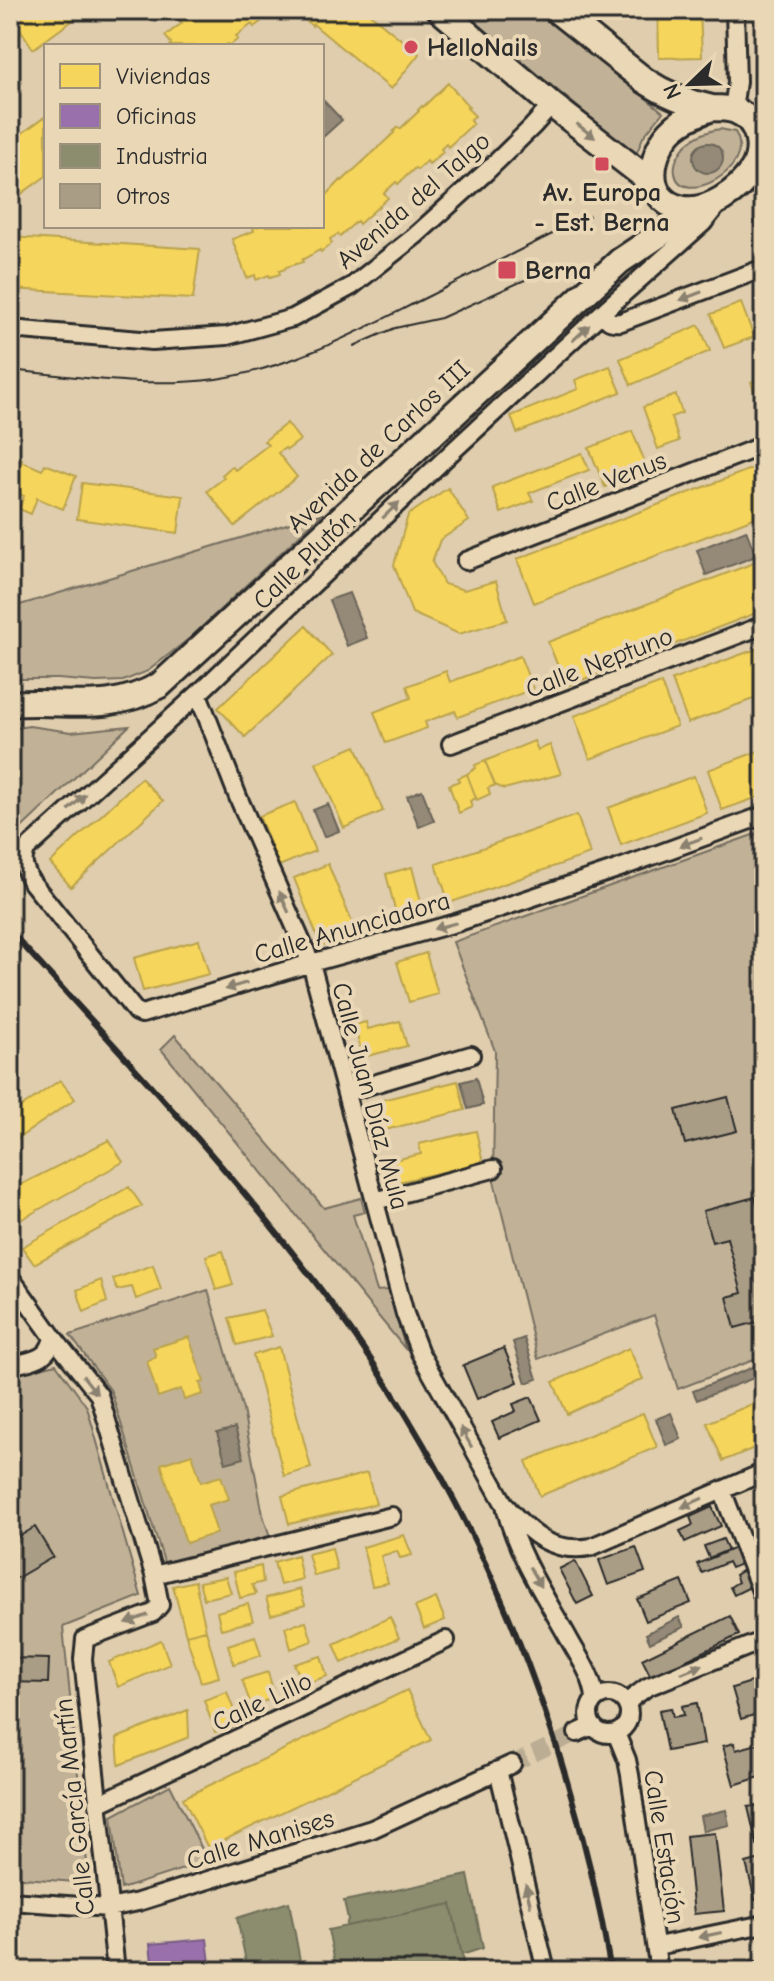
<svg xmlns="http://www.w3.org/2000/svg" width="774" height="1981" viewBox="0 0 774 1981" font-family="'Comic Neue',sans-serif">
<rect width="100%" height="100%" fill="#dfcdad"/>
<filter id="ink" filterUnits="userSpaceOnUse"><feTurbulence type="fractalNoise" baseFrequency=".0125" numOctaves="2"/><feDisplacementMap in="SourceGraphic" scale="16" xChannelSelector="R" yChannelSelector="G"/><feConvolveMatrix kernelMatrix="1 2 1 2 8 2 1 2 1" color-interpolation-filters="sRGB"/></filter>
<g filter="url(#ink)">
<path fill="#c1b297" stroke="#766e61" stroke-width="2" d="M460,10H537L663,112L643,137L636,155Z
M720,129L735,132C758,170 680,208 675,173C674,167 675,161 679,155C687,139 703,132 720,129Z
M323,513L191,637L148,671L123,681L96,682L58,679H10V608Z
M29,726L71,732L129,726L10,839V729Z
M764,831V1356L678,1389L654,1315L538,1359L493,1177L495,1051L453,942Z
M175,1035L324,1208L361,1198L365,1212L353,1215L377,1291L388,1290L406,1350L161,1049Z
M208,1290L243,1410L263,1515L270,1537L165,1565L111,1391L70,1335Z
M56,1364L87,1407L141,1596L63,1627L89,1883L10,1877V1863L19,1829L10,1816V1376Z
M170,1785L208,1861L121,1889L112,1816Z"/>
<path fill="#958a78" stroke="#6b6459" stroke-width="2" d="M323,100L342,120L322,138V101Z
M693 158a15 15 0 1 1 30 0a15 15 0 1 1-30 0Z
M746,530L756,556L706,575L697,550Z
M349,593L367,638L347,646L329,600Z
M422,790L434,821L419,827L407,796Z
M328,804L339,831L324,837L313,810Z
M476,1078L483,1105L468,1109L461,1082Z
M524,1338L537,1379L526,1383L513,1342Z
M764,1363V1374L697,1400L693,1391Z
M671,1413L681,1439L666,1445L656,1419Z
M235,1428L244,1458L226,1463L217,1433Z
M679,1617L684,1627L650,1643L646,1634Z
M726,1810L729,1825L703,1831L700,1816Z"/>
<path fill="#f6d55c" stroke="#b9a24d" stroke-width="2" d="M25,10H87L33,49L17,24Z
M199,10H365L419,54L391,89L313,24L312,26L296,12L268,13L261,18L263,20L254,27L252,24L236,36L238,39L229,46L228,44L224,46H170L171,43L165,36L182,23L180,20L189,13L191,16Z
M658,10H700L702,57L659,58Z
M448,83L469,107L467,108L475,116L470,120L473,124L448,147L446,144L441,149L443,152L429,164L427,161L417,170L415,168L398,184L396,182L384,193L388,198L359,224L357,221L340,236L338,234L330,239L332,243L321,252L320,250L302,260L303,262L286,267L285,269L279,271L280,274L270,277L269,275L256,280L255,275L247,278L232,239L254,231L253,228L259,226H322V200L341,180L342,181L394,133L393,132L398,127L400,129L419,111L418,110L422,106L423,107Z
M46,116V176L10,202V142Z
M10,237L200,249L193,299L10,289Z
M741,303L754,337L724,348L711,314Z
M699,325L710,351L631,385L620,359Z
M610,366L621,392L517,433L511,416L578,389L575,380Z
M764,377V415H763L751,382Z
M676,395L682,413L671,417L679,441L658,449L643,407Z
M287,423L300,440L287,450L285,448L278,453L297,477L235,526L207,491L224,478L222,475L232,466L235,470L268,445L264,441Z
M632,431L648,469L605,487L589,448Z
M582,453L589,470L529,493L533,501L501,513L492,487Z
M10,454L22,459L21,461L42,470L45,464L76,476L63,509L37,498L31,514L19,509L24,496L10,490Z
M764,464V514L534,603L517,559Z
M82,483L183,496L178,533L77,519Z
M448,488L469,521L440,540L432,562L444,584L464,590L496,581L507,620L459,634L412,613L394,565L408,515Z
M764,559V610L566,686L548,642Z
M306,626L332,655L245,737L218,708Z
M764,646V695L688,723L672,680Z
M520,656L533,689L458,717L455,711L425,722L427,728L386,743L374,712L411,698L407,686L446,671L450,682Z
M661,683L677,726L590,759L574,716Z
M534,741L538,750L550,745L561,774L504,789L495,785L485,761Z
M356,746L383,811L344,828L316,763Z
M764,749V795L722,810L708,770Z
M485,761L495,785L488,788L490,794L477,800L467,774L476,768L475,765Z
M467,774L476,798L470,801L472,807L459,813L449,785L459,781L458,778Z
M694,776L707,813L621,845L608,808Z
M141,778L163,801L71,887L50,863Z
M295,802L315,851L279,866L259,816Z
M577,815L590,854L449,903L436,864Z
M328,864L356,932L321,946L294,878Z
M412,867L423,910L397,917L386,874Z
M199,940L209,974L143,991L134,958Z
M426,953L438,994L409,1002L397,962Z
M400,1021L407,1046L363,1057L354,1025L366,1022L368,1029Z
M60,1080L75,1099L10,1144V1115Z
M458,1081L465,1110L381,1131L374,1102Z
M476,1131L483,1163L398,1182L394,1160L421,1154L419,1144Z
M109,1140L123,1162L15,1223L10,1215V1190Z
M129,1187L142,1206L34,1264L22,1247Z
M223,1251L233,1285L216,1290L206,1256Z
M153,1265L161,1290L136,1299L132,1287L117,1290L113,1279Z
M101,1280L107,1302L84,1312L77,1290Z
M262,1310L272,1336L237,1345L229,1318Z
M189,1337L204,1382L200,1383L203,1394L184,1400L181,1389L158,1397L147,1361L156,1357L153,1348Z
M279,1347L311,1468L284,1476L253,1355Z
M629,1348L643,1379L567,1414L553,1382Z
M764,1399V1444L723,1461L707,1423Z
M643,1413L657,1447L540,1496L526,1461Z
M192,1454L201,1482L221,1476L229,1499L208,1505L217,1533L186,1543L161,1464Z
M367,1473L376,1504L289,1524L282,1496Z
M404,1535L412,1555L400,1558L397,1551L381,1556L388,1583L372,1586L363,1547Z
M332,1548L337,1570L314,1576L308,1554Z
M297,1555L302,1579L280,1585L274,1562Z
M261,1566L263,1582L252,1585L256,1594L240,1598L234,1572Z
M226,1577L231,1593L204,1599L199,1582Z
M195,1581L206,1630L186,1635L173,1586Z
M300,1589L305,1605L271,1615L266,1598Z
M436,1598L445,1620L424,1629L415,1607Z
M248,1604L253,1621L221,1629L217,1612Z
M390,1617L399,1638L342,1663L334,1644Z
M306,1622L312,1641L291,1649L285,1627Z
M206,1630L219,1677L201,1682L186,1635Z
M255,1636L261,1655L234,1664L228,1645Z
M161,1640L170,1664L118,1687L109,1662Z
M321,1656L327,1676L304,1684L294,1664Z
M268,1672L275,1698L251,1705L242,1680Z
M407,1690L431,1740L208,1848L183,1798Z
M227,1692L239,1724L215,1732L204,1700Z
M188,1710L189,1737L119,1765L117,1738Z"/>
<path fill="#9970ab" stroke="#785b85" stroke-width="2" d="M207,1939L211,1971H153L150,1944Z"/>
<path fill="#8c8c6e" stroke="#6f6f5a" stroke-width="2" d="M468,1875L483,1948L462,1955L451,1904L346,1926L348,1919L344,1901Z
M289,1902L302,1971H248L237,1918Z
M451,1904L465,1971H337L328,1930Z"/>
<path fill="#aa9d86" stroke="#2b2b2b" stroke-width="2" d="M728,1097L737,1131L685,1144L676,1110Z
M755,1197L764,1227L756,1229L764,1258V1320L735,1328L727,1297L742,1293L727,1238L712,1242L703,1211Z
M504,1348L518,1382L477,1399L463,1365Z
M531,1397L541,1420L499,1438L492,1422L516,1411L513,1404Z
M712,1507L721,1526L685,1542L680,1531L693,1525L690,1517Z
M35,1527L53,1557L10,1582V1542Z
M723,1539L728,1550L709,1558L704,1546Z
M636,1547L645,1572L608,1585L599,1560Z
M735,1548L741,1564L731,1568L728,1562L702,1573L697,1564Z
M575,1561L593,1596L577,1604L559,1569Z
M743,1570L752,1586L734,1595L730,1587L738,1582L735,1575Z
M682,1581L691,1603L646,1621L637,1599Z
M730,1616L739,1635L651,1677L642,1659Z
M10,1658L49,1659L48,1683L10,1682Z
M764,1678V1712L741,1719L732,1688Z
M697,1703L704,1744L667,1751L659,1710L671,1708L673,1717L684,1715L682,1706Z
M764,1742V1787L760,1777L734,1785L723,1746L734,1743L736,1750Z
M764,1804V1844L757,1845L748,1807Z
M715,1833L724,1911L694,1914L686,1836Z
M764,1858V1898L755,1900L746,1863Z
M764,1960V1971H705Z"/>
<g fill="none" stroke-linecap="round" stroke-linejoin="round">
<path stroke="#bbad93" stroke-width="16" stroke-dasharray="16 8" stroke-linecap="butt" d="M512,1764L577,1733"/>
<g stroke="#2b2b2b" stroke-width="22">
<path id="street" d="M733,109L737,82L735,10
M720,202L703,223L606,309L455,449L198,694L27,849C20,861 25,869 30,880L136,1012L142,1014L311,963L456,923L617,869L764,815
M606,309C604,321 610,323 621,322L764,268
M10,329L152,341L227,336L293,318L352,286L415,236L487,171L532,127L552,105
M466,561L764,445
M198,694L238,797L311,963L405,1314L420,1353L505,1505C529,1533 552,1554 591,1547L764,1472
M451,744L764,625
M347,1092L471,1055
M375,1201L493,1169
M10,1277L53,1337L99,1395L154,1575L160,1605L153,1613L85,1639L83,1659L116,1971
M10,1366C30,1360 49,1361 53,1337
M722,1490L764,1599
M506,1510C518,1557 547,1599 570,1641C580,1659 593,1677 595,1698
M154,1575L392,1516
M589 1714a20 20 0 1 1 40 0a20 20 0 1 1-40 0Z
M627,1706L631,1699L647,1687L764,1640
M577,1733L592,1726
M616,1733L627,1760L630,1775L659,1971
M498,1770L546,1971
M98,1804L446,1640
M10,1901L109,1908L138,1902L372,1829L512,1764
M657,1946L764,1924"/>
</g>
<g stroke="#2b2b2b" stroke-width="30">
<path id="secondary" d="M440,10L552,105L654,184
M556,10L644,80C665,94 687,103 712,108
M712,108C720,108 729,108 736,111C759,120 764,149 753,169C740,190 707,215 680,208C641,199 650,149 674,128C685,118 698,113 712,108Z
M10,704C67,699 106,715 160,685L620,261L699,208"/>
</g>
<use href="#street" stroke="#ead7b5" stroke-width="16"/>
<use href="#secondary" stroke="#ead7b5" stroke-width="24"/>
<path stroke="#2b2b2b" stroke-width="2" d="M354,346L395,328L441,318L569,260
M10,370C76,377 150,388 216,379C294,368 362,329 431,295C483,268 536,242 589,216"/>
<path stroke="#2b2b2b" stroke-width="6" d="M10,931C120,1052 233,1171 331,1303C477,1500 570,1730 611,1971"/>
</g>
<defs><path id="oneway-solid" d="M-6-.8H1V-3.2L6.5 0L1 3.2V.8H-6Z" transform="scale(2)"/></defs>
<g fill="#8a8170">
<use href="#oneway-solid" transform="translate(586 131) rotate(38)"/>
<use href="#oneway-solid" transform="translate(691 296) rotate(159)"/>
<use href="#oneway-solid" transform="translate(581 333) rotate(-43)"/>
<use href="#oneway-solid" transform="translate(391 510) rotate(-44)"/>
<use href="#oneway-solid" transform="translate(77 802) rotate(-43)"/>
<use href="#oneway-solid" transform="translate(691 842) rotate(160)"/>
<use href="#oneway-solid" transform="translate(284 902) rotate(-114)"/>
<use href="#oneway-solid" transform="translate(445 926) rotate(164)"/>
<use href="#oneway-solid" transform="translate(236 986) rotate(163)"/>
<use href="#oneway-solid" transform="translate(90 1385) rotate(52)"/>
<use href="#oneway-solid" transform="translate(466 1437) rotate(-119)"/>
<use href="#oneway-solid" transform="translate(692 1503) rotate(156)"/>
<use href="#oneway-solid" transform="translate(535 1577) rotate(61)"/>
<use href="#oneway-solid" transform="translate(137 1619) rotate(159)"/>
<use href="#oneway-solid" transform="translate(692 1669) rotate(-22)"/>
<use href="#oneway-solid" transform="translate(528 1895) rotate(-103)"/>
<use href="#oneway-solid" transform="translate(710 1935) rotate(168)"/>
</g>
</g>
<g fill="#d1495b" stroke="#ead7b5" stroke-width="3">
<circle cx="411" cy="47" r="8"/>
<rect x="594" y="156" width="16" height="16" rx="4"/>
<rect x="497" y="260" width="20" height="20" rx="4"/>
</g>
<g text-anchor="middle" stroke-width="8" stroke-linejoin="round" paint-order="stroke">
<g font-size="26" font-weight="bold" fill="#2b2b2b" stroke="#ead7b5" text-anchor="start">
<text x="427" y="56">HelloNails</text>
<text x="602" y="201" text-anchor="middle">Av. Europa<tspan x="602" dy="30">- Est. Berna</tspan></text>
<text x="525" y="279">Berna</text>
</g>
<g font-size="26" fill="#2b2b2b" stroke="#ead7b5">
<text transform="translate(413 200) rotate(-41)" y="9">Avenida del Talgo</text>
<text transform="translate(378 446) rotate(-43)" y="9">Avenida de Carlos III</text>
<text transform="translate(606 481) rotate(-21)" y="9">Calle Venus</text>
<text transform="translate(304 559) rotate(-44)" y="9">Calle Plutón</text>
<text transform="translate(599 662) rotate(-21)" y="9">Calle Neptuno</text>
<text transform="translate(352 927) rotate(-16)" y="9">Calle Anunciadora</text>
<text transform="translate(371 1096) rotate(75)" y="9">Calle Juan Díaz Mula</text>
<text transform="translate(262 1701) rotate(-25)" y="9">Calle Lillo</text>
<text transform="translate(74 1807) rotate(-96)" y="9">Calle García Martín</text>
<text transform="translate(260 1839) rotate(-17)" y="9">Calle Manises</text>
<text transform="translate(665 1847) rotate(81)" y="9">Calle Estación</text>
</g>
</g>
<rect width="774" height="1981" fill="none" stroke="#ead7b5" stroke-width="40"/>
<rect x="20" y="20" width="734" height="1941" fill="none" stroke="#2b2b2b" stroke-width="3" filter="url(#ink)"/>
<rect x="44" y="44" width="280" height="184" fill="#ead7b5" stroke="#9e927e" stroke-width="2"/>
<rect x="60" y="64" width="40" height="24" fill="#f6d55c" stroke="#9e927e" stroke-width="2"/>
<text x="116" y="84" font-size="24" fill="#2b2b2b">Viviendas</text>
<rect x="60" y="104" width="40" height="24" fill="#9970ab" stroke="#9e927e" stroke-width="2"/>
<text x="116" y="124" font-size="24" fill="#2b2b2b">Oficinas</text>
<rect x="60" y="144" width="40" height="24" fill="#8c8c6e" stroke="#9e927e" stroke-width="2"/>
<text x="116" y="164" font-size="24" fill="#2b2b2b">Industria</text>
<rect x="60" y="184" width="40" height="24" fill="#aa9d86" stroke="#9e927e" stroke-width="2"/>
<text x="116" y="204" font-size="24" fill="#2b2b2b">Otros</text>
<g transform="translate(690 84) rotate(247)" stroke="#ead7b5" stroke-width="6" paint-order="stroke">
<path d="M0-6L14 30L0 20L-14 30Z" fill="#2b2b2b"/>
<text y="-12" font-size="22" font-weight="bold" text-anchor="middle" fill="#2b2b2b">N</text>
</g>
</svg>
